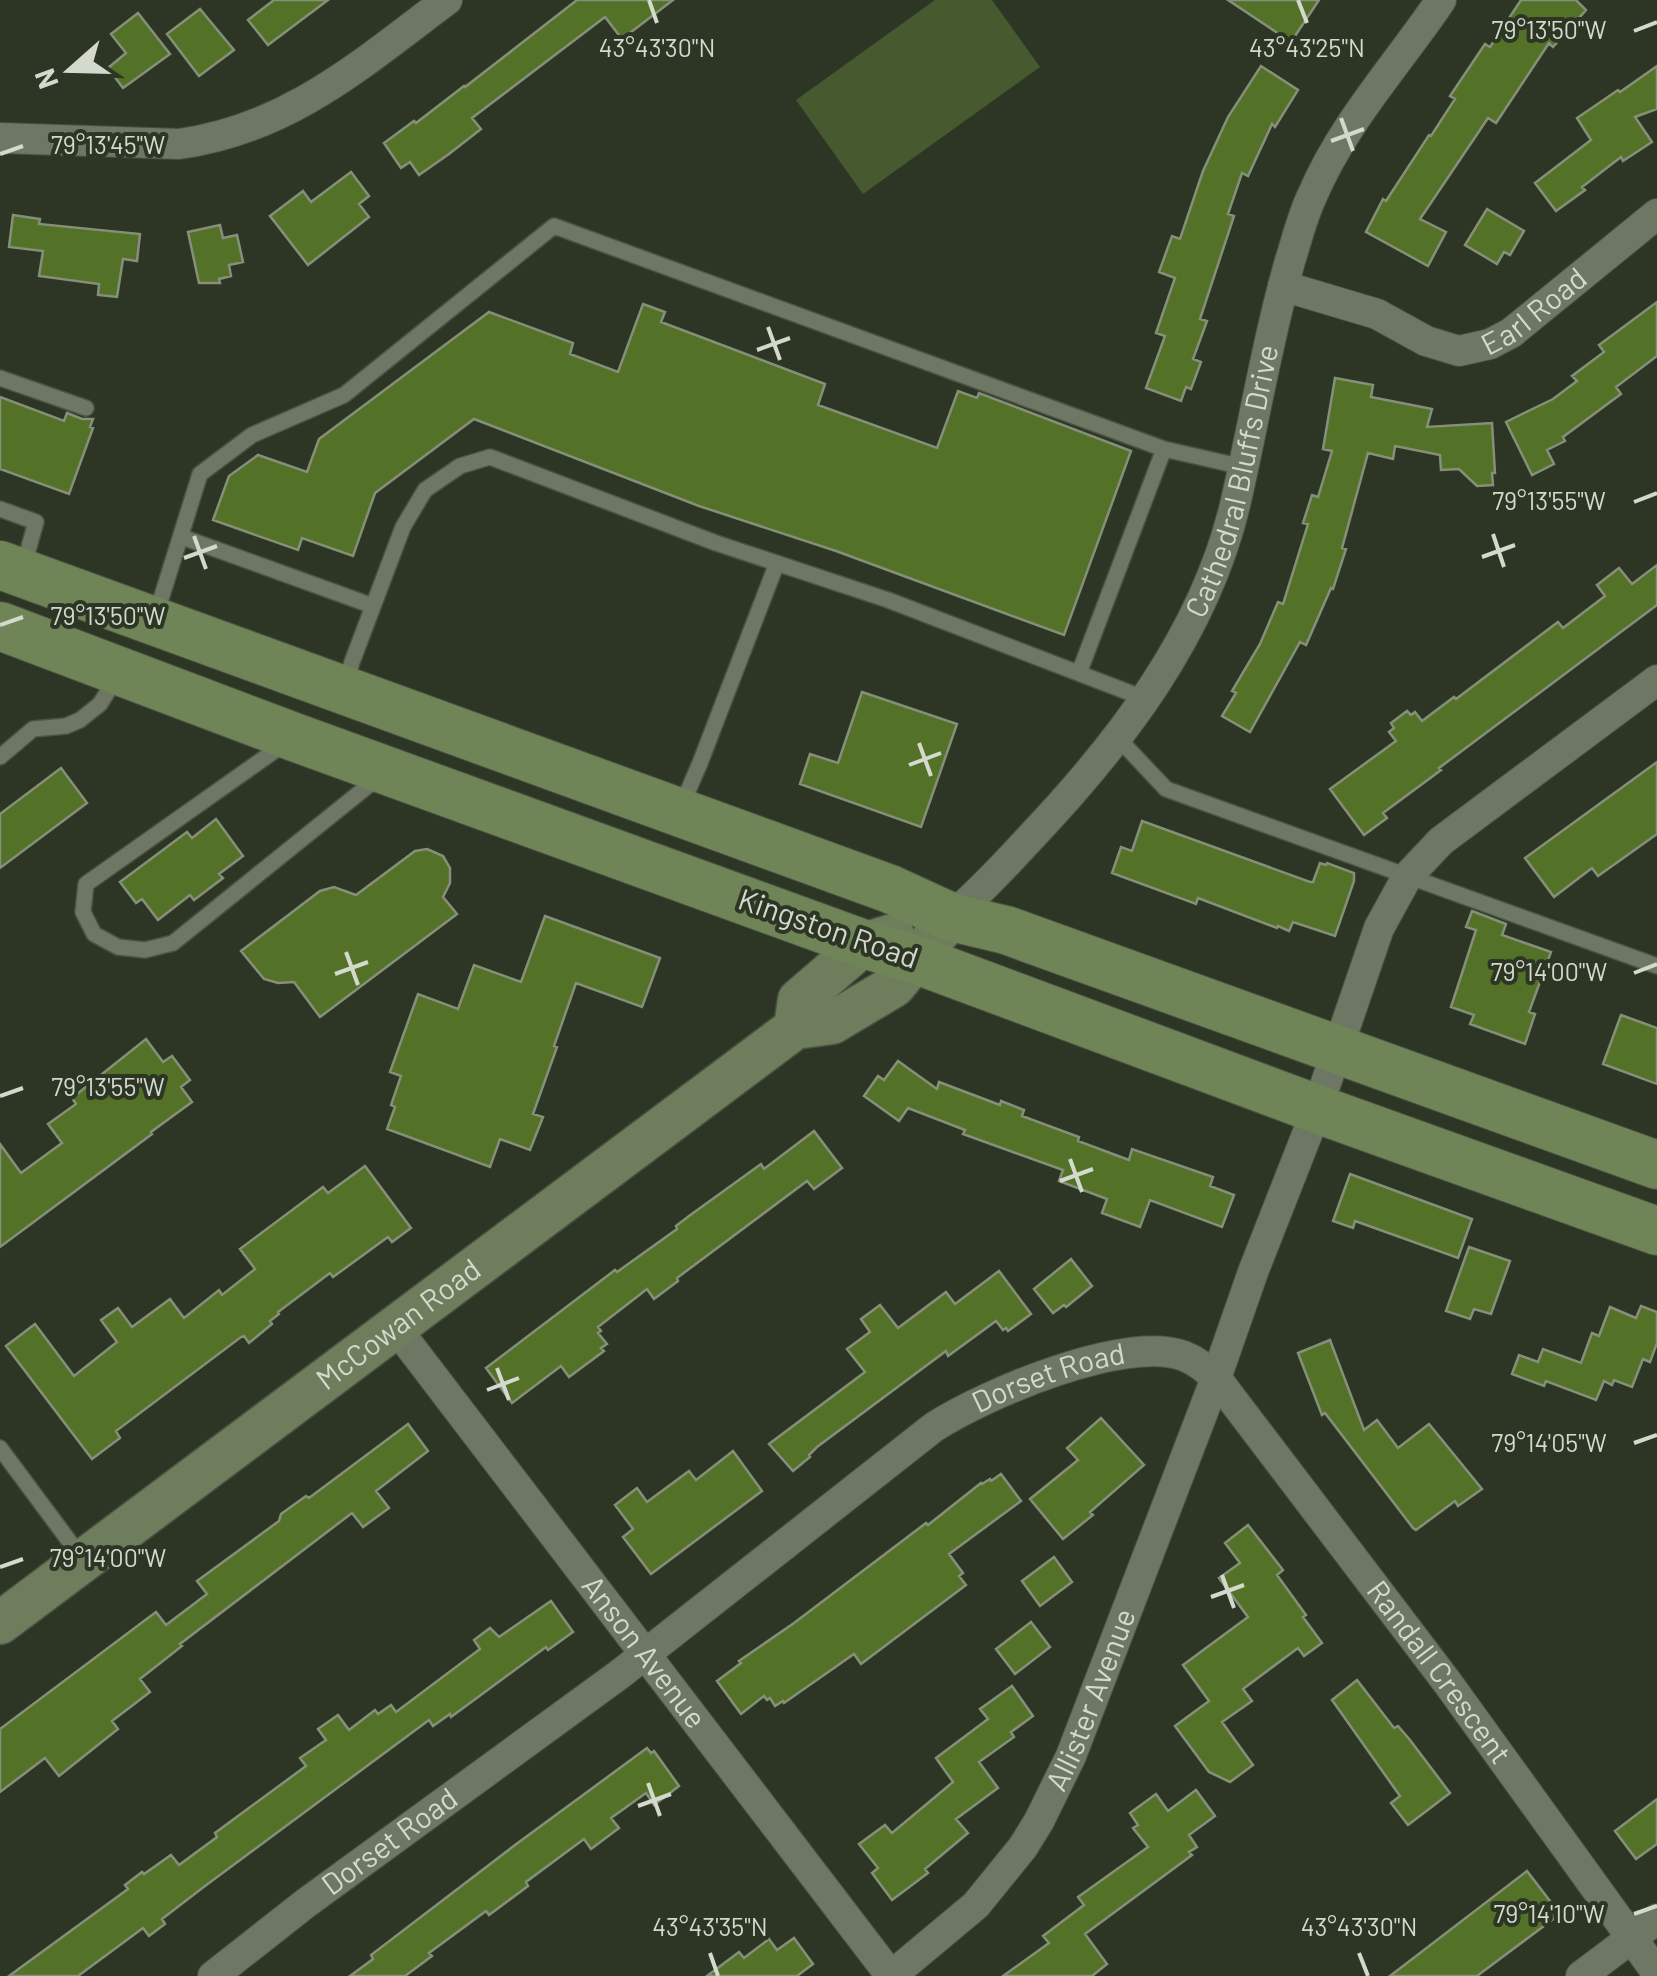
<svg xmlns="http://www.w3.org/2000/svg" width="1657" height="1976" viewBox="0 0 1657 1976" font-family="Barlow,sans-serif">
<rect width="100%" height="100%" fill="#2d3624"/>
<path fill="#475a2f" d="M935,0H992L1040,67L863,194L796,100Z"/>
<path fill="#537228" stroke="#858f7a" stroke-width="2.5" d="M274,0H328L268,45L248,20Z
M577,0H673L622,39L605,17L472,118L481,129L449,154L419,175L410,162L401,168L384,143L414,121L416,123L464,86L465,87Z
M1228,0H1319L1291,42Z
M1521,0H1576L1586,10L1553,47L1549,43L1496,123L1488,118L1420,219L1446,232L1428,266L1366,232L1383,199L1386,201L1429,135L1431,136L1455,99L1450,96L1485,44L1490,47Z
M200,9L234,50L199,76L167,34Z
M138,13L170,54L123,88L108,68L126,53L111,34Z
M1261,66L1298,90L1275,127L1272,124L1248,176L1242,173L1228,214L1234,216L1200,319L1207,321L1193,359L1201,362L1191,389L1186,387L1181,401L1146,388L1165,336L1156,333L1175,278L1159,272L1172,236L1180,239L1203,171L1228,117Z
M1657,66V109L1635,117L1652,142L1623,161L1621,157L1582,187L1585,190L1556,211L1535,183L1591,140L1577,118L1618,90L1620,92Z
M351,172L369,196L359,204L369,217L308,265L270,216L303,191L311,202Z
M1487,209L1524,231L1510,255L1504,252L1497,264L1465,245Z
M13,215L40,219L39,224L140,234L137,261L123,259L117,297L98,295L99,284L39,276L43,251L9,247Z
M220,225L223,238L237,235L243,262L229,265L231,276L219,279L220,283H199L188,232Z
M1657,302V356L1616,387L1621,394L1563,437L1565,441L1547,450L1554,464L1532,475L1506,422L1553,399L1577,381L1572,376L1604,352L1599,345Z
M643,304L665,312L661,322L825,384L818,405L937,448L958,391L977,398L979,393L1131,451L1064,635L836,551L699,506L474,419L375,493L353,556L302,538L298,550L213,520L229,476L258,455L307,472L319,439L489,312L573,343L570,354L618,372Z
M1335,378L1373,385L1371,397L1432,409L1427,427L1492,423L1495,473H1492L1493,485L1477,486L1459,469L1441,470L1440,455L1395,446L1393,459L1368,453L1342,548L1346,549L1333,589L1331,588L1306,645L1300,642L1250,732L1222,716L1236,693L1232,691L1260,644L1278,602L1283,604L1308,524L1303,523L1312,495L1318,497L1332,451L1323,449Z
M0,397L64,421L67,413L82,419H93L90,427L93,428L69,494L0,469Z
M1657,565V605L1439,768L1441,770L1383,813L1387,818L1364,835L1330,789L1396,741L1389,732L1394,728L1391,723L1407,711L1411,715L1415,712L1422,721L1454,697L1456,699L1558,622L1563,628L1605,596L1597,585L1619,568L1632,584Z
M862,692L957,724L921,827L800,784L810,754L838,763Z
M1657,762V834L1598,876L1592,868L1554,897L1525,858Z
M61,768L87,803L0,868V814Z
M216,819L243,856L219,874L223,878L194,900L190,895L158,920L142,899L136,903L120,882L187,832L192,838Z
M1142,821L1310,882H1313L1320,863L1326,865L1327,863L1354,873V881L1335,936L1293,922L1289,931L1278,926L1277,928L1198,898L1196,904L1112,873L1121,847L1132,851Z
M427,849L443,856L450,868V883L443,897L457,914L320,1017L294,982L278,983L264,979L241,951L320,891L334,887L356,895L415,851Z
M1472,911L1506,924L1502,935L1551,952L1529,1012L1535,1014L1525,1044L1470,1024L1474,1015L1451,1007L1476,930L1466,927Z
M545,916L660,958L642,1007L576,983L554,1046L557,1047L533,1114L543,1117L530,1150L500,1139L490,1167L387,1129L395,1107L391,1105L401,1076L390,1072L418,994L458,1009L474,965L521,982Z
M1621,1015L1657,1028V1084L1603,1064Z
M146,1039L163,1062L172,1056L190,1080L181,1087L192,1102L151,1132L152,1134L0,1247V1144L21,1173L62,1143L48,1124L76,1104L72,1098Z
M898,1061L937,1089L939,1082L1000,1105L1001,1101L1024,1110L1022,1116L1079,1137L1078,1141L1129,1160L1132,1149L1213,1177L1210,1186L1234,1195L1222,1227L1150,1200L1140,1227L1102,1213L1107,1199L1059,1181L1063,1170L963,1134L965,1130L908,1108L899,1121L864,1096L878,1076L884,1080Z
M814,1131L842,1168L814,1189L807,1181L677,1278L678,1281L654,1299L647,1289L598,1327L601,1331L598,1333L607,1344L601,1348L604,1351L569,1377L561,1366L512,1403L486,1368L615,1270L617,1272L677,1229L676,1226L689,1216L761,1164L764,1169Z
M365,1166L411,1228L392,1242L388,1237L333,1277L330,1273L278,1312L279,1314L270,1321L272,1324L249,1343L244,1336L241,1337L116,1431L120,1438L92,1459L6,1346L35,1324L74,1376L117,1342L101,1320L118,1308L132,1327L170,1299L184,1318L219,1290L222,1295L255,1269L240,1249L323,1187L328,1193Z
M1350,1174L1472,1219L1458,1258L1355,1221L1353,1228L1333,1221Z
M1469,1247L1510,1261L1491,1314L1474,1309L1470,1319L1446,1311Z
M1071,1259L1092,1286L1066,1307L1064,1305L1053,1313L1034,1289Z
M999,1271L1031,1314L1008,1331L1006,1328L1003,1330L996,1321L948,1356L946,1351L817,1447L809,1455L810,1457L793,1471L769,1444L865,1372L847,1349L870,1332L861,1319L880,1305L898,1328L946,1292L955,1304Z
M1641,1306L1657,1312V1343L1650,1362L1643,1359L1632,1387L1614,1380L1612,1385L1604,1381L1596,1400L1546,1381L1544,1386L1512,1374L1519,1355L1538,1362L1543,1349L1581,1363L1592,1333L1599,1336L1610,1307L1636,1318Z
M1330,1340L1364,1430L1377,1420L1398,1448L1429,1424L1482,1489L1458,1506L1455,1501L1416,1530L1413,1528L1325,1413L1322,1415L1298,1353Z
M1101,1418L1144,1465L1090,1512L1093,1515L1063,1539L1030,1499L1078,1460L1067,1448Z
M408,1424L428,1451L376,1491L389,1508L363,1527L352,1513L180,1644L182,1646L140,1679L150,1692L112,1721L118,1729L59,1776L45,1758L0,1792V1729L156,1612L166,1625L207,1594L197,1581L279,1521L281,1514L306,1496L309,1498Z
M733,1451L762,1491L651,1574L623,1537L633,1529L615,1505L637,1488L647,1502L689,1471L696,1480Z
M1001,1474L1021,1501L949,1554L963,1573L959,1576L966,1585L861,1664L854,1654L784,1703L783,1701L775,1706L770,1698L767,1700L764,1696L741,1714L717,1681L741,1663L739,1661L794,1623L926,1523L928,1525L981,1483L982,1484L990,1479L991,1481Z
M1248,1525L1283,1570L1277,1575L1306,1615L1303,1617L1322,1643L1304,1656L1298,1648L1243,1689L1252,1701L1222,1722L1253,1765L1230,1782L1209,1772L1175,1726L1209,1701L1183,1665L1248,1617L1219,1578L1240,1563L1225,1543Z
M1054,1557L1072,1582L1040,1606L1022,1581Z
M551,1601L573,1632L548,1650L546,1647L451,1717L450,1714L433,1726L429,1720L205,1886L162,1919L165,1924L149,1936L143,1928L78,1976H9L128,1889L125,1885L142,1872L144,1874L171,1855L179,1865L217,1837L215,1833L306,1766L300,1758L326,1740L318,1729L338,1715L349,1730L375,1710L378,1714L391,1705L396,1712L480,1649L474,1640L490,1628L499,1637Z
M1031,1622L1050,1647L1015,1674L996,1649Z
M1357,1680L1394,1728L1398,1726L1410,1740L1450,1793L1408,1825L1391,1803L1400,1796L1332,1700Z
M1012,1686L1033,1716L1011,1732L1014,1737L979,1762L998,1788L956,1819L968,1833L925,1869L928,1873L892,1900L872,1873L878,1868L859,1844L885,1825L892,1833L953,1782L936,1758L988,1719L980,1709Z
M647,1748L651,1753L654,1751L679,1786L670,1793L654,1805L646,1793L611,1818L619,1828L591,1849L584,1839L526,1882L528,1886L489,1915L486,1911L429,1953L432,1956L405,1976H350L373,1959L371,1955L515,1845Z
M1196,1790L1215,1816L1189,1835L1197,1847L1189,1852L1192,1855L1085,1934L1107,1964L1092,1976H1003L1049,1943L1043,1936L1084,1905L1078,1897L1148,1847L1133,1828L1138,1825L1130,1813L1156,1794L1168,1811Z
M1657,1799V1844L1636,1859L1615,1831Z
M1527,1871L1560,1914L1477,1976H1390Z
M794,1938L813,1964L797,1976H707L739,1952L744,1958L769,1939L777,1950Z"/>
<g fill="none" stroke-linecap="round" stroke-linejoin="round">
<g stroke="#4b5242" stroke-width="18">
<path id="lane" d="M0,378L86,408
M1164,449L1243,467
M0,509L36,522L23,568
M182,537L373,606
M155,618L200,474L252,435L344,395L554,226L1164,449L1079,673
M345,687L352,662L403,527L425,490L460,466L490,457L716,543L888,600L1146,699
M1117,737L1166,789L1657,966
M287,742L86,884L83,912L94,934L118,947L145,950L173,943L379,777
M0,757L33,729L66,726L80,720L100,704L118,675
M681,807L700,763L777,563
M0,1448L81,1557"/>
</g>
<g stroke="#4b5242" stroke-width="32">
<g id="street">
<path d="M0,138L179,144C289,129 361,64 447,0"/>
<path id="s1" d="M1283,286L1377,314L1426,341L1459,351L1490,344L1511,333L1657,214"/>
<path id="s2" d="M951,917C980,892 1005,865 1031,837C1121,742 1204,634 1235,505C1254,423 1267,341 1290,261C1297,239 1302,217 1312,196C1343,123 1397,65 1441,0"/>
<path id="s3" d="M396,1328L891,1976"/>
<path id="s4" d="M213,1976L306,1903L620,1674L934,1427C985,1394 1126,1334 1184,1356C1197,1361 1206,1369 1216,1378L1447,1682L1657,1973"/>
<path id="s5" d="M891,1976L976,1905L1023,1847L1039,1821L1071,1756L1216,1378L1253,1272L1317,1109L1379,928L1407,877L1441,841L1657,680"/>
<path d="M1581,1976L1657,1919"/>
</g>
</g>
<g stroke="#4b5242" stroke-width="45">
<g id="secondary">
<path d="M795,1028L799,1000L864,944L893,935"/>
<path id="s6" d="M0,1623L795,1028L832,1023L894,986L951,917"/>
</g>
</g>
<g stroke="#4b5242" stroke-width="50">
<path id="primary" d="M0,565L890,889L951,917L1006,930L1657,1165
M0,626L294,737L864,944L917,960L1317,1109L1657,1231"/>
</g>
<use href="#lane" stroke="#6d7763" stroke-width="15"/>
<use href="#street" stroke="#6d7763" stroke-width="30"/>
<use href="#secondary" stroke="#6e7e5d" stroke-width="42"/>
<use href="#primary" stroke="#6f8457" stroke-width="48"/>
</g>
<path fill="none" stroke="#d3d9cd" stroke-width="4" d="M649,0L657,23M1298,0L1307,23M1634,31L1657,22M1341,118L1353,151M1331,141L1364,129M0,154L23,146M768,327L780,360M757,350L790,338M1634,502L1657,493M1493,534L1504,567M194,536L206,569M1482,557L1515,545M184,558L217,546M0,625L23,617M919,743L931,776M909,765L941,753M346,952L358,985M1634,973L1657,964M335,974L368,962M0,1096L23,1088M1070,1159L1082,1192M1060,1181L1093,1169M497,1368L509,1400M487,1390L519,1378M1634,1443L1657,1435M0,1567L23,1559M1222,1575L1234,1608M1211,1597L1244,1585M648,1783L660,1816M638,1806L671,1794M1634,1914L1657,1906M710,1953L718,1976M1359,1953L1368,1976"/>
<g text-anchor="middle" stroke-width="8" stroke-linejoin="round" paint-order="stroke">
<g font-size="30" fill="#d3d9cd" stroke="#2d3624">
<text dy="10" stroke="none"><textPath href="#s1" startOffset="275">Earl Road</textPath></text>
<text dy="10" stroke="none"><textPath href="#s2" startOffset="530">Cathedral Bluffs Drive</textPath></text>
<text transform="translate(828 929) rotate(19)" y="10">Kingston Road</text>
<text dy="10" stroke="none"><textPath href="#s6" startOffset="498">McCowan Road</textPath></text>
<text dy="10" stroke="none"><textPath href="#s4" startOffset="1032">Dorset Road</textPath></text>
<text dy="10" stroke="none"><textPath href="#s3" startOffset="408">Anson Avenue</textPath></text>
<text dy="10" stroke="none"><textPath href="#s4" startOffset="1580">Randall Crescent</textPath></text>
<text dy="10" stroke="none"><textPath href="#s5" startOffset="348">Allister Avenue</textPath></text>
<text dy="10" stroke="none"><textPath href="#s4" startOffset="222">Dorset Road</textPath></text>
</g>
</g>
<g font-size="25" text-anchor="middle" fill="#d3d9cd" stroke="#2d3624" stroke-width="8" stroke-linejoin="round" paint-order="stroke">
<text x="1549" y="39">79°13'50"W</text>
<text x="657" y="57">43°43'30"N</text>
<text x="1307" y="57">43°43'25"N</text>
<text x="108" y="154">79°13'45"W</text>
<text x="1549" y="510">79°13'55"W</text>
<text x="108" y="625">79°13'50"W</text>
<text x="1549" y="981">79°14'00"W</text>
<text x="108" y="1096">79°13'55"W</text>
<text x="1549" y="1452">79°14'05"W</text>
<text x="108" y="1567">79°14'00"W</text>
<text x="1549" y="1923">79°14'10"W</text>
<text x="710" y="1936">43°43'35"N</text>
<text x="1359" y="1936">43°43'30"N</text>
</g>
<g transform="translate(70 70) rotate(250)" stroke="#2d3624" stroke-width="8" paint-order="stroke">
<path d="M0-8L18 38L0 25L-18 38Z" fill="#d3d9cd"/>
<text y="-15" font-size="28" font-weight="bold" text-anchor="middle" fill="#d3d9cd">N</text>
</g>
</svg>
